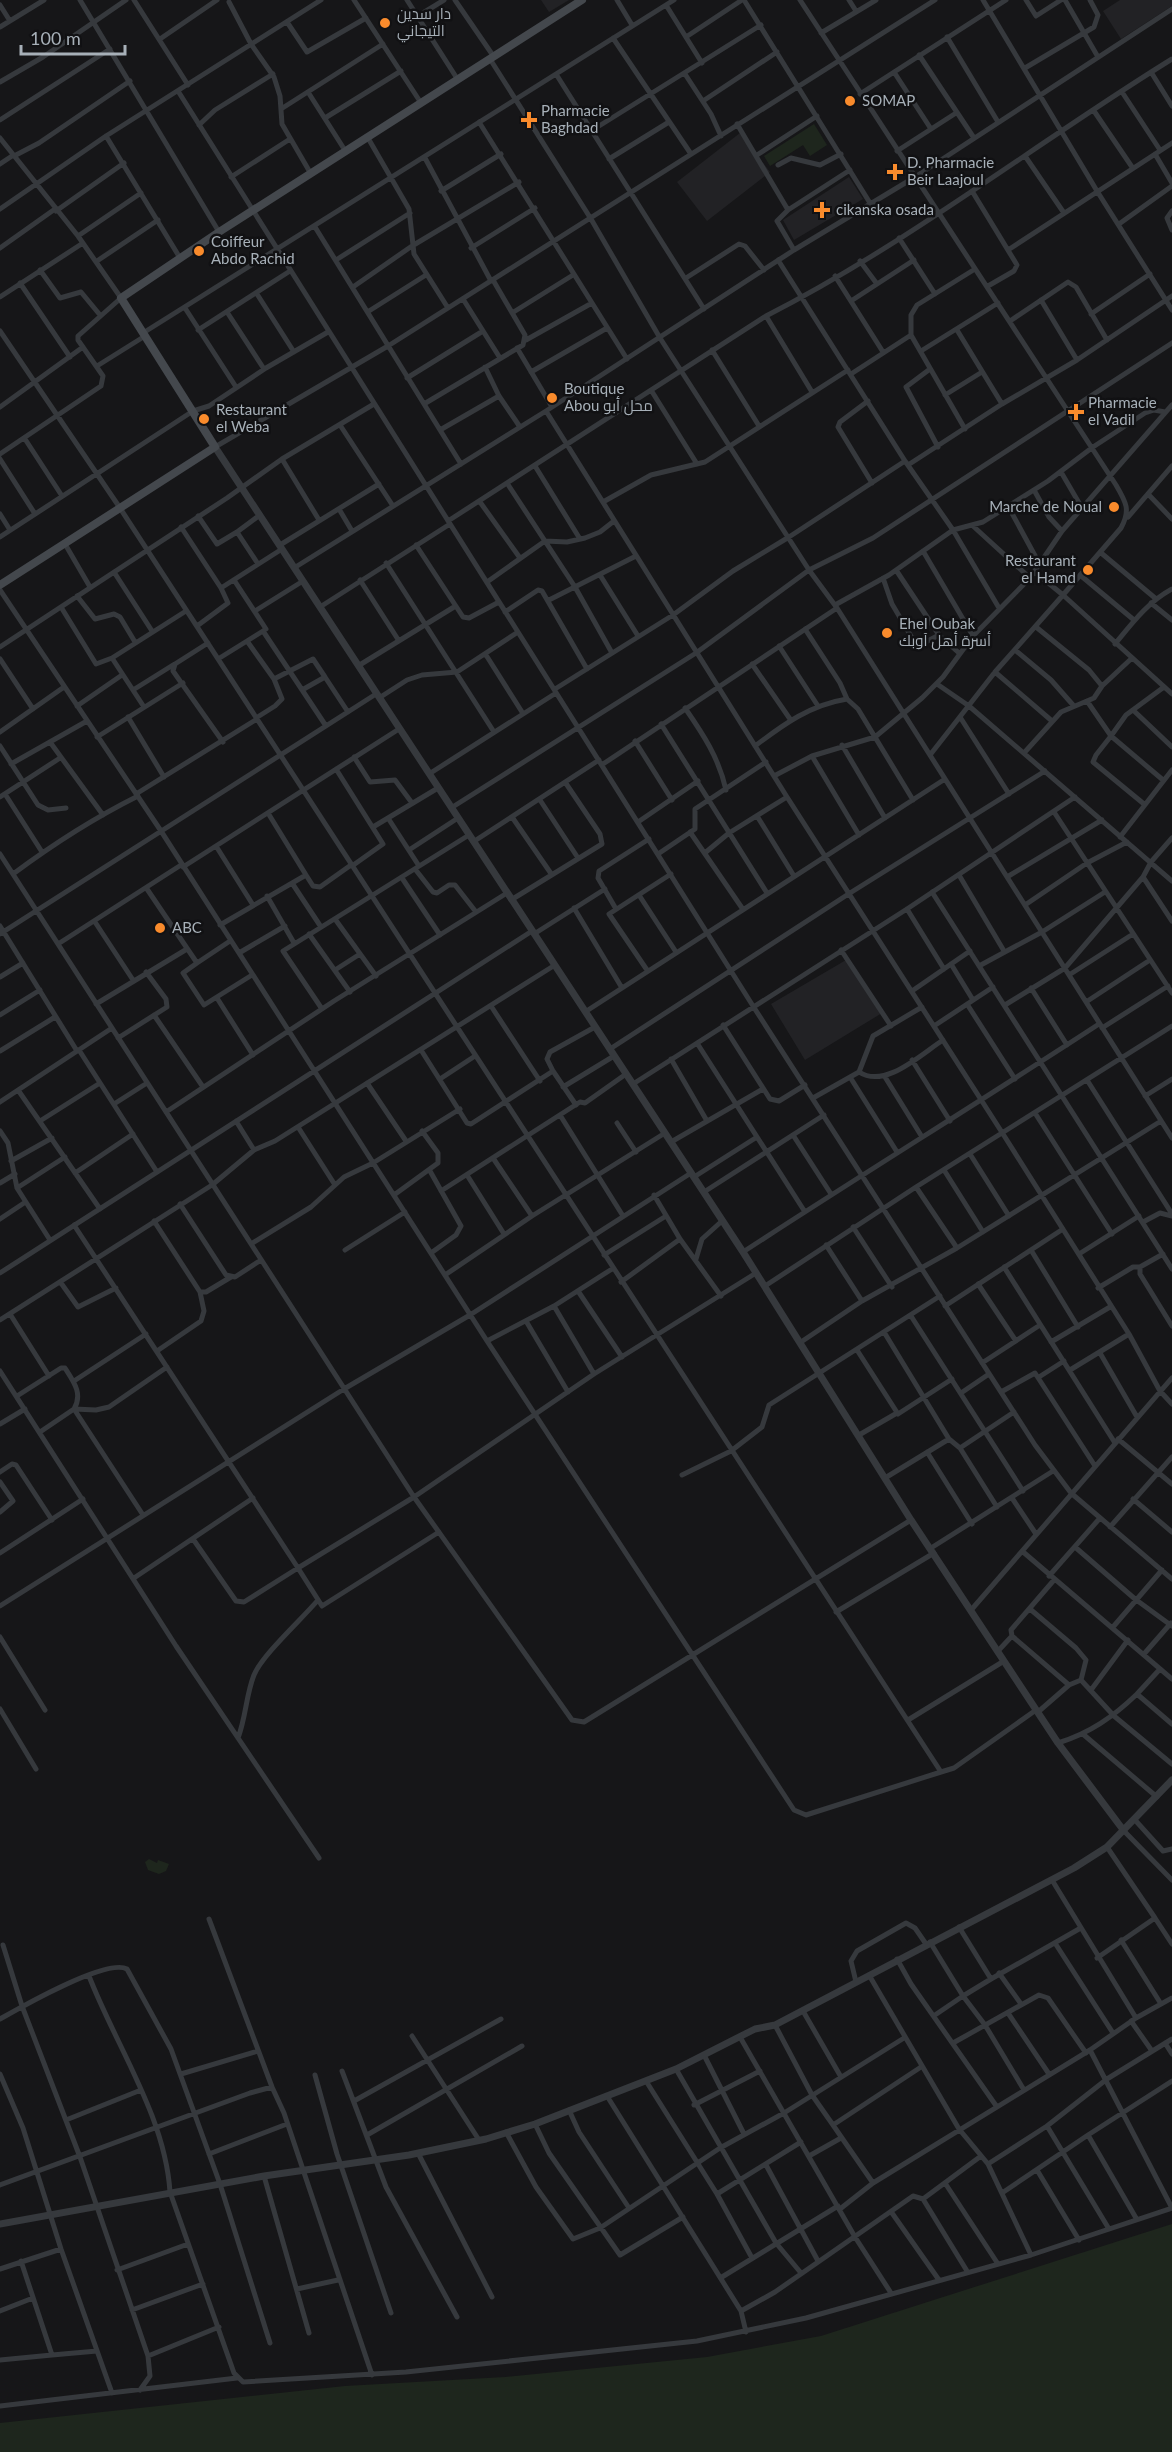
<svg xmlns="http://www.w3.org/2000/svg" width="1172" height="2452" viewBox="0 0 1172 2452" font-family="Lato,Cairo,sans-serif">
<rect width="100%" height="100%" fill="#161618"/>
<path fill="#222225" d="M541,0H569L549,12Z
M1120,0H1172V6L1121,39L1103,11Z
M740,133L770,172L707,221L677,182Z
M849,177L863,199L794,240L783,220Z
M846,960L882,1013L805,1060L771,1004Z"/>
<path fill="#1e261d" d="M814,124L827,145L810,156L803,145L770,166L764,156Z
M149,1859L157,1863L158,1860L169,1864L166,1871L159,1874L148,1870L145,1862Z
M1172,2224V2452H0V2423L345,2386L505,2377L707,2357L821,2336Z"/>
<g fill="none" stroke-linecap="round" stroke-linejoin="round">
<path stroke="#36393d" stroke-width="5" d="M80,0L219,232
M134,0L188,85
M354,0L421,103
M407,0L458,80
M455,0L494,57
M617,0L632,25
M744,0L870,203
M800,0L1116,485C1126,502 1131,510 1121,528L1063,595L1172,694
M849,0L856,11
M983,0L1097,191L1172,310
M1026,0L1036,16L1061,0
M1065,0L1098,57
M229,2L251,44L274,77L280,96L282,124L311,174
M0,5L10,21
M666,5L702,63
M418,16L444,0
M287,22L307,52L366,18
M0,27L44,0
M821,33L876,0
M686,37L742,0
M947,37L998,122
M613,38L691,154
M160,39L217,0
M919,55L974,138
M490,59L591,219L660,338L809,570L837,608L1172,1138
M1025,68L1094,27L1098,15L1090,0
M894,72L931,129
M1151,72L1172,106
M556,74L704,309
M685,74L711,114L721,136
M0,82L43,57L126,0
M178,91L753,1006L1035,1445L1071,1493L1172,1579
M308,92L346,152
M1122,92L1160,150
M860,94L1006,0
M703,101L777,52
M281,109L383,44
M1094,111L1132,167
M325,118L401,71
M0,120L110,49
M479,122L627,359
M737,124L788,210L777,221L794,250
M199,125L215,110L273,74
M591,131L761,25
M106,136L180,258
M0,138L78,236L121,298L78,336V340L103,376L101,386L0,454
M368,138L409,209L414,254L448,308
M897,151L956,113
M1155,154L1172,183
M16,155L39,143L130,81
M757,155L817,116
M1025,156L1064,213
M425,158L491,281
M609,159L669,122
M0,164L12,156
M778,165L791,158L820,165L841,154
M231,177L290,139
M441,191L501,154
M972,191L1017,265L1014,271L988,286
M0,209L106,136L321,0
M788,210L850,170
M56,211L124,163
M1172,211L1167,218L1172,230
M1119,224L1172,186
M315,227L461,464
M78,236L141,193
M899,238L935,294
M0,248L55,209
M471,248L535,208
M1008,250L1172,143
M336,260L410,213
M778,260L905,461L953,530L999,608
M97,261L158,220
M860,261L877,284
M40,270L60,298L81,292L100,315
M835,276L883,352
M686,278L739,244L745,246L764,270
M20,283L70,357
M353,287L412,246L519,182
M257,294L294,352
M0,297L83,243
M463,299L500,358
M1041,300L1077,360
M851,301L914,260
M185,308L236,387
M369,311L426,275
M227,312L264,369
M512,313L573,275
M1091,314L1150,274
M766,316L812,392
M1010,321L1068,282L1076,287L1107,340
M198,330L290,271
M957,330L1002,404
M0,331L120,508L941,1772L954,1768L1036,1710
M143,333L674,0
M526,340L592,303
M517,348L552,407
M712,350L759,426
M921,351L998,303
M97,366L145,336
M485,367L499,396L520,427
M930,369L906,387L938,447
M531,372L607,328
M851,374L911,335
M407,378L483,331
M651,390L697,464
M945,395L982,372
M868,401L840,422L838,427L872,483
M424,404L523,345L525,335L493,280
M0,407L83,347
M546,411L787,797L1003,1134L1129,1334L1160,1391L1172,1404
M340,425L393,506
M965,429L911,335V315L917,305L975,269
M440,430L499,396
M25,439L62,496
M215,447L388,346L935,0
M0,459L35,514
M282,459L319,520
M908,465L1002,404L1077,360L1172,296
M535,466L580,539
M1061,472L1082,508
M507,483L575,587L612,653
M1034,490L1049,517L1062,531
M1148,494L1172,519
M480,502L520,558
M603,502L651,475L705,462L848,370
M1008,506L1039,563
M339,509L352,531
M0,514L10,530
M198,516L217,544L237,532L258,564
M1128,517L1172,466
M448,521L766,316C909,243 1036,143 1172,59
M973,526L1030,578
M181,527L221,588
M237,532L260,515
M0,537L193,411L209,406L266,368L328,332
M65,544L90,587
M280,545L379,484
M416,545L463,617L469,618L499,602
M923,551L973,636
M1100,552L1155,598
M386,563L494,732
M294,568L546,411L794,250L915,177L1172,9
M896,570L939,635
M114,572L152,631
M600,575L638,636
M1080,575L1134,620
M883,578L892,604L915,643L922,644L939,635L959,653
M234,580L266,629L263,631L326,726
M360,580L399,641
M487,582L545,541L567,542L585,538L600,532L614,521
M0,590L161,831L487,1341L794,1810L806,1815L941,1772
M77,596L95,619L114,614L120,617L135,642
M549,600L636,556
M1151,603L1172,620
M835,605L889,575L953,530L983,522L1048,481L1093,447L1145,413L1154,410L1165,412
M61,607L96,664L112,658L144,707
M320,607L450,524
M255,611L303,581
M505,612L538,590L542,591L587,669
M197,626L228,603L221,588L282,549
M1036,627L1089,670L1102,686
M805,629L840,683L847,699
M247,641L263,631
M208,643L175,664L173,671L223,742
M1115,644C1133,622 1148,602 1172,589
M779,646L818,706
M0,647L227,498L282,459L374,404
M1015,650L1051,680L1073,705
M486,655L522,712
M112,658L186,611
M0,659L33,709
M218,659L247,641L274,679L282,699L275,706L256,718
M752,664L790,719
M358,666L454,607
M995,672L1052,721
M325,677L348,712
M274,679L313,659L325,677L302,690
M937,684L969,706L1172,881
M555,689L673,615L733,571L789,537L905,461
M133,690L173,665
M379,698L407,680L422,675L457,672L518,632
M1087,701L1111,736L1096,755L1093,762L1144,804
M77,706L122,675
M685,708C703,734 719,758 726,790
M1133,710L1172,747
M128,717L164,777
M960,717L1009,794
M661,724L767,893
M0,732L64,687
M97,737L183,683
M635,741L672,800
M50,742L103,815
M842,745L885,818
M0,746L38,805L48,810L66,808
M755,746C784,724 810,705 847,699L858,709L913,800
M1024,753L1061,712L1094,698L1102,686L1132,658
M930,755L995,672L1063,595L1035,572
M812,756L859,835
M354,757L370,782L395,780L412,803
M11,764L87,721
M603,764L837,608
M336,769L383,844L352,866
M429,774L556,693
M774,776L812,756L875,737L922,698L943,677L973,636L1030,578L1062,531L1172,405
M1163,780L1111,736L1126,715L1164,687
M5,794L42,852
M136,794L257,719
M0,797L60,758
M540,800L578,858
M451,808L696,653L809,570L873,538L1172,343
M1054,812L1172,993
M757,816L794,876
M512,817L552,875
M388,818L419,866
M638,822L698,781
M373,827L438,788
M690,832L742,908
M1120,837L1172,770
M473,842L599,760
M216,846L253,905
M409,850L458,818
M706,852L729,833L787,797
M0,854L414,1497L572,1720L584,1722L911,1520
M658,854L695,829V809L766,762
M183,867L399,729
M415,869L433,892L437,893L449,885H455L476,912
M13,874C52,845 94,818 138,796
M306,875L313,886L320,887L351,865
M959,875L1004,951
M1007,877L1102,820
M1143,877L1172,921
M402,878L440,935
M292,883L321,927
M147,889L197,963L230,941
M932,892L1172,1269
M639,895L676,952
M267,896L294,943
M511,900L602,844L600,834L565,782
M1025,905L1087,863L1127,842
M574,908L622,988
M616,909L598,878L599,871L649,839
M907,909L944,969
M335,919L376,976
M95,922L133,980
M220,925L306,875L268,813
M0,926L77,1051
M0,934L376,694
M309,934L350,992
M534,934L605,889
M58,944L181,865
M841,950L891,1026
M239,953L285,926
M197,963L183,973L204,1005L252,975
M951,964L973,1000
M979,966L1042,932L1105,892
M335,970L360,954
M647,970L609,914L671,874
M1069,975L1133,934
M0,977L23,963
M1031,988L1067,1045
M912,991L970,951
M217,998L253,1055
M1086,1002L1150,960
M96,1004L187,949
M967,1004L1015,1079
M1005,1005L1065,968L1143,877L1151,862L1172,838
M491,1006L540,1081
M322,1009L283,951L469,835
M585,1012L945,779
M0,1015L40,990
M154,1015L203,1087
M723,1025L770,1099L779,1101L805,1085
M934,1026L993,987
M1102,1028L1168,986
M118,1038L167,1007L166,999L146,972
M697,1043L805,1212
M610,1049L850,893L1045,771
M79,1050L157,1172
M421,1050L467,1123L471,1124L553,1071L576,1105
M0,1051L55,1017
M671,1059L707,1121
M912,1060L950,1121
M553,1071L547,1059L550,1052L595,1027
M859,1072C885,1089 920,1055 943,1040
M850,1077L897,1152
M885,1077L922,1137
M440,1079L475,1056
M1087,1080L1172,1214
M367,1083L406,1141
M633,1084L907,909L1075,797
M563,1087L614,1056
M18,1090L100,1209
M1145,1096L1172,1079
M813,1098L859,1072L873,1036L922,1007
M0,1102L112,1028
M114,1104L147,1083
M166,1112L334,1001L507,893
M1035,1113L1112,1234
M560,1115L623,1216
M40,1121L100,1083
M236,1121L254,1150L275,1141L555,965
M617,1123L636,1152
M298,1127L335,1185
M0,1131L8,1143L17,1188L50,1240
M793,1135L831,1194
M671,1142L763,1089
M970,1154L1009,1216
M493,1158L532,1216
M11,1161L52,1138
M944,1170L983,1232
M430,1171L461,1226L456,1235L431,1253
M75,1173L133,1134
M467,1175L504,1234
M694,1177L757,1137
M0,1183L15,1174
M916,1187L957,1248
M17,1188L65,1157
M441,1191L580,1102L585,1103L626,1074
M704,1192L824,1115
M394,1195L438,1163V1153L422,1131
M654,1195L680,1239L721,1296
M180,1204L226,1275L235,1277L261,1260
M0,1219L24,1203
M154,1221L200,1292H206L231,1277
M1143,1222L1160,1213L1172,1216
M74,1225L298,1568L414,1497L594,1374L756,1273
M853,1227L892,1287
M251,1244L311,1207L344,1177L373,1163L460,1109
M826,1245L862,1301
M345,1250L405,1212
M1031,1250L1078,1327
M743,1252C861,1175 981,1101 1099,1024
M1079,1254L1139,1216
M1163,1254L1140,1267V1274L1172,1326
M604,1255L666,1216
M696,1259L702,1239L722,1221
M1004,1267L1115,1443
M0,1273L532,931
M445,1275L532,1216L665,1133
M621,1282L680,1239
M61,1283L78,1307L116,1288
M978,1284L1016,1341
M765,1286L916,1187L1172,1026
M1098,1288L1133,1267H1140
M578,1291L622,1357
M554,1306L594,1374
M945,1306L1063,1229
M10,1314L49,1376
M911,1316L1023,1491
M0,1320L212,1185L254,1150
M526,1321L568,1392
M884,1332L949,1439L960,1448L997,1507
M487,1341L554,1306L612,1269
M801,1342L862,1301L957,1248L1161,1121
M1051,1342L1110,1307
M857,1350L898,1414L952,1379
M157,1351L201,1321L204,1311L200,1292
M1100,1353L1137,1417
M982,1363L1040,1325
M1070,1370L1129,1334
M0,1371L176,1646L319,1858
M1039,1377L1064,1361
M74,1381L146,1334
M1001,1392L1035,1373L1095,1466
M961,1393L989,1374
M17,1396L61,1368H65C74,1382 83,1394 74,1409L143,1515
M0,1424L25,1409
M40,1432L74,1409L96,1410L109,1407L167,1367
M859,1435L897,1413
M1118,1439L1172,1484
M960,1448L1014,1412
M927,1452L972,1524
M0,1472L12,1464L16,1465L52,1520
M682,1475L731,1451L762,1427L769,1405L940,1296
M885,1478L949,1439
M0,1482L13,1501L0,1512
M1012,1498L1036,1534
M1133,1499L1172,1532
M1110,1527L1172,1457
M193,1539L236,1601L244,1602L298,1568L322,1606L439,1532
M1075,1547L1135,1599L1172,1626
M931,1548L1053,1471
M1022,1551L1172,1679
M0,1553L83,1499
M1049,1576L1100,1518
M134,1578L253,1498
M0,1606L344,1389L470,1315L691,1173
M972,1609L1172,1378
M1030,1609L1076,1648L1086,1660L1081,1680L1069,1685
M836,1612L934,1553
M1113,1627L1162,1570
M0,1637L45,1710
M998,1651L1012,1636
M1144,1654L1171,1623
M1160,1669L1137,1694L1172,1724
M1081,1680L1114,1716L1172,1764
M1091,1690L1128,1640
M0,1709L36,1769
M1038,1712L1069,1685L1012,1636L1011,1630L1054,1580
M908,1720L1004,1661
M1084,1735L1157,1797
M238,1738C246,1717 246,1695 254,1675C262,1655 302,1619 318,1600
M1058,1743C1090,1733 1113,1717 1137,1694
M1135,1820L1163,1851L1172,1849
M1124,1831L1172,1880
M1107,1847L1155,1918
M1052,1880L1136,2018L1090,2050
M209,1919L272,2087
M959,1927L991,1979L1079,1929
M1121,1940L1161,2004
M930,1942L963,1996L991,1979
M1055,1943L1113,2033
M3,1945L22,2006L80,2157L148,2356L150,2376L140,2390
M1097,1958L1155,1918L1172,1944
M897,1959L911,1984L997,2107
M999,1973L1021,2004
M869,1975L959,2129L988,2164L1031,2255
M89,1976C116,2046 165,2116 170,2192L234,2373L243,2382L406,2372L697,2341L806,2318L1031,2255L1172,2208
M856,1982L851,1961L857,1951L906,1923L915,1928L926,1944
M803,2011L841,2077
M1008,2013L1049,2074
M935,2015L963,1996L985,2025L1024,2090
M1136,2018L1172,1998
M0,2019C21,2007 107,1958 127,1969L171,2049L220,2184L270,2343
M1131,2021L1152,2051
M775,2025L812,2095L833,2125
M412,2036L479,2140
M740,2037L855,2237L891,2293
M953,2043L1039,1995L1048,1998L1086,2053
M1165,2043L1172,2054
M704,2055L744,2134
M676,2069L776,2243L801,2273
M342,2071L386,2187L457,2317
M0,2074L23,2128L61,2249L112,2393
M181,2074L258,2051
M315,2075L337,2154L391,2313
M646,2081L717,2194L801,2142
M607,2096L741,2311L775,2292L913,2196L923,2199L967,2271
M354,2101L501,2019
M694,2105L760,2071
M569,2110L579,2132L629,2208
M66,2120L141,2090
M535,2124L549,2153L620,2255L683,2217
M1047,2126L1109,2229
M506,2132L536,2187L573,2239L600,2228L720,2148L784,2113L904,2038
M367,2135L522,2046
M418,2153L492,2297
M209,2154L287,2124
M809,2156L841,2138
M988,2164L1047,2126L1107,2079L1172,2039
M766,2165L818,2261
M1037,2170L1079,2240
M264,2176L309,2333
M873,2183L833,2125L921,2067
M945,2183L998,2264
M0,2185L250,2093L272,2087L284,2113L372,2375
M1002,2193L1088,2135
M717,2194L752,2258
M923,2199L981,2156
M840,2209L873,2183L1090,2050L1172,2208
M892,2213L939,2280
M1136,2218L1088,2135L1172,2081
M21,2261L52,2355L97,2351
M0,2269L61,2249
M117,2270L188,2244
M722,2277L838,2206
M297,2289L338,2280
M132,2310L203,2284
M0,2311L33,2298
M741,2311L746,2332
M148,2356L219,2327
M0,2360L52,2355
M0,2406L237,2378"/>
<path stroke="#36393d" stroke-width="7" d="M215,447L743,1252L911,1520L1058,1743L1124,1831
M0,2224L264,2176L409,2155L486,2139L535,2124L676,2069L755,2029L775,2025L1074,1868L1107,1847L1172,1780"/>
<path stroke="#44484d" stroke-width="8" d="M0,585L215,447L121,298L219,232L582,0"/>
</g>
<g fill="#f98b2c" stroke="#111113" stroke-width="2">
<circle cx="385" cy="23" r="6"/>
<circle cx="850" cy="101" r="6"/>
<path d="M526 111h6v6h6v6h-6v6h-6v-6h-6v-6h6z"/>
<path d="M892 163h6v6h6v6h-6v6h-6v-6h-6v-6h6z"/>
<path d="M819 201h6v6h6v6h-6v6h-6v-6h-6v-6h6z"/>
<circle cx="199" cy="251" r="6"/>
<circle cx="552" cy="398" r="6"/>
<path d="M1073 403h6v6h6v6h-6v6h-6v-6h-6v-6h6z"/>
<circle cx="204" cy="419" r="6"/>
<circle cx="1114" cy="507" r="6"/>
<circle cx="1088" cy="570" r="6"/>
<circle cx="887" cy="633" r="6"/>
<circle cx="160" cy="928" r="6"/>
</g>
<g text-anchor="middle" stroke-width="5" stroke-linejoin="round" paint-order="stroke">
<g font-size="15" fill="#a7b0b8" stroke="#111113" text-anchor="start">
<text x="397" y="19">دار سدين<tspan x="397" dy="17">التيجاني</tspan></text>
<text x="862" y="106">SOMAP</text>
<text x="541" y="116">Pharmacie<tspan x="541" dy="17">Baghdad</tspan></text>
<text x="907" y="168">D. Pharmacie<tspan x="907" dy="17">Beir Laajoul</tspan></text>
<text x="836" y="215">cikanska osada</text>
<text x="211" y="247">Coiffeur<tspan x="211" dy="17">Abdo Rachid</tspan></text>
<text x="564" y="394">Boutique<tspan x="564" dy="17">Abou محل أبو</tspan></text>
<text x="1088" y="408">Pharmacie<tspan x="1088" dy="17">el Vadil</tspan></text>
<text x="216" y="415">Restaurant<tspan x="216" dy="17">el Weba</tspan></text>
<text x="1102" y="512" text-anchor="end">Marche de Noual</text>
<text x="1076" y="566" text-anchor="end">Restaurant<tspan x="1076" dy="17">el Hamd</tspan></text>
<text x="899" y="629">Ehel Oubak<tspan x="899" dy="17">أسرة أهل آوبك</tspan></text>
<text x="172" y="933">ABC</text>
</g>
</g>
<path d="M21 45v9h104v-9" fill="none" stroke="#a7b0b8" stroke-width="3"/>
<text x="30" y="45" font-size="18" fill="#a7b0b8" stroke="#111113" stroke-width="4.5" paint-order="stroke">100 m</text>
</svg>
